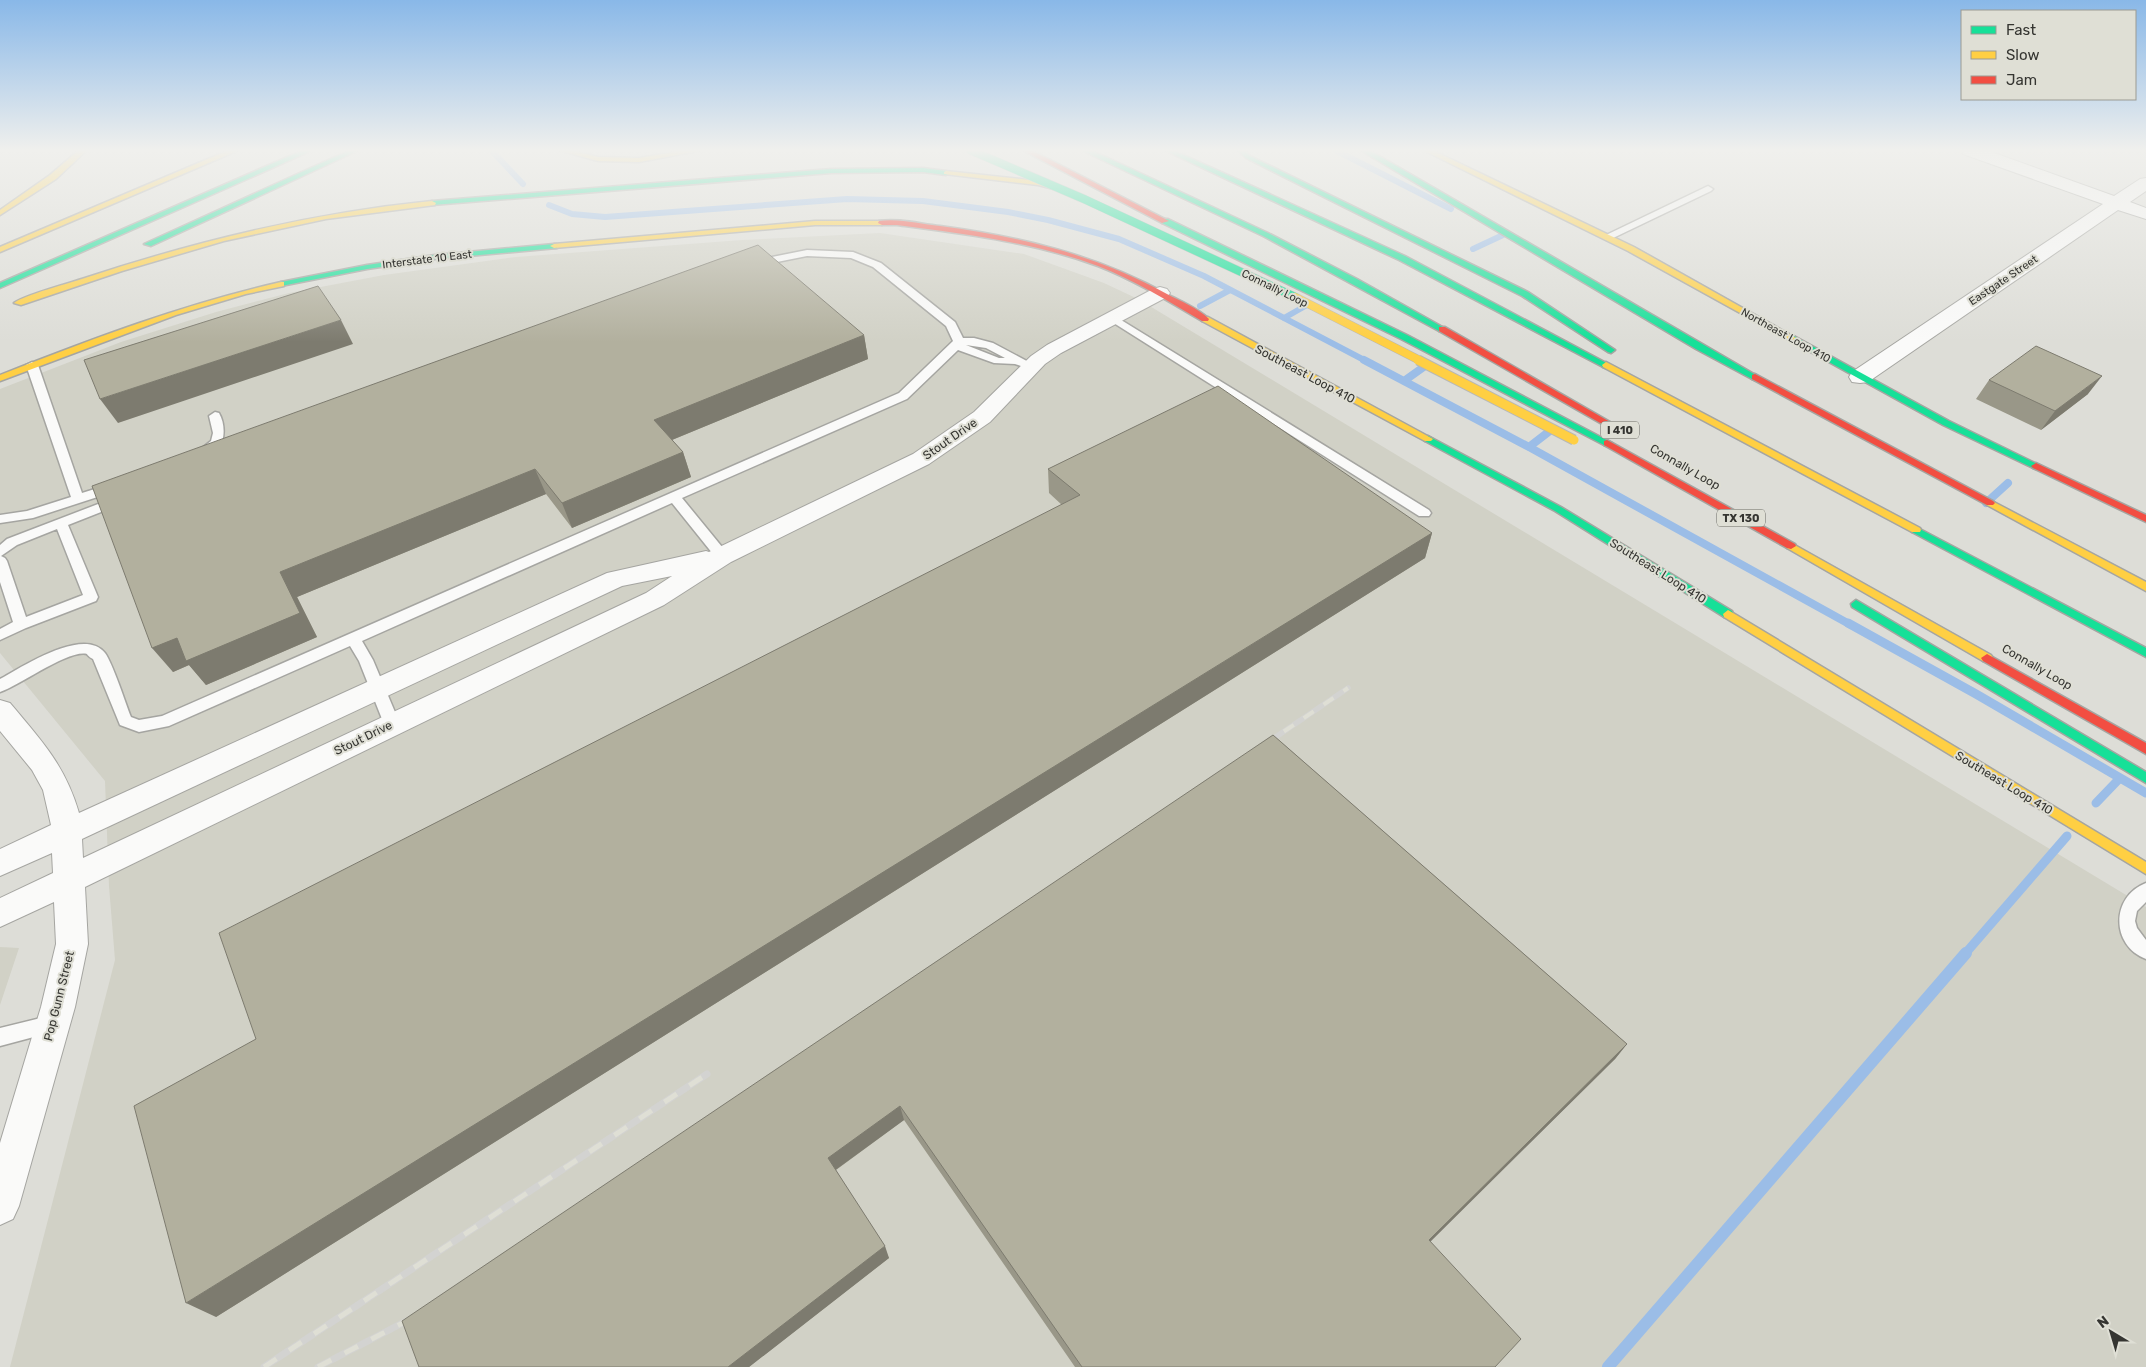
<svg xmlns="http://www.w3.org/2000/svg" width="2146" height="1367" viewBox="0 0 2146 1367" font-family="Rubik,sans-serif">
<rect width="100%" height="100%" fill="#ddddd7"/>
<path fill="#d1d1c6" d="M880,233L1024,254L1104,283L1138,299L2146,907V1367H10L115,960L109,886L105,781L0,653V389L121,342L216,312L289,293L384,275L516,257L742,240Z
M0,947L19,948L0,1005Z"/>
<g fill="none" stroke-linecap="round" stroke-linejoin="round">
<path stroke="#9bbde7" stroke-width="6" d="M491,150L523,184
M1335,150L1451,209
M549,205L572,214L605,217L847,199L923,201L1008,212L1048,220L1119,239L1204,276L1366,361
M1473,249L1503,235
M1200,306L1230,290
M1284,318L1307,305"/>
<path stroke="#9bbde7" stroke-width="8" d="M1364,360L1529,447L1851,625
M1404,381L1425,366
M1529,447L1551,430
M1986,503L2008,483"/>
<path stroke="#9bbde7" stroke-width="9" d="M1848,623L1976,694L2146,793
M2096,803L2120,778
M1964,955L2067,836"/>
<path stroke="#9bbde7" stroke-width="12" d="M1608,1367L1966,953"/>
<g stroke="#a5a5a1" stroke-width="3">
<path id="lane" d="M1708,186L1713,189L1711,191L1611,239L1607,240L1602,237Z
M807,250L853,252L881,263L955,322L963,338H974L993,343L1038,367L1032,370L1015,364L994,363L958,350L907,399L682,498L727,553L729,556L727,559H717L672,503L362,641L373,660L400,724L397,728L392,730L387,728L384,724L359,661L350,646L169,726L139,732L120,725L93,659C92,659 87,655 87,654C69,649 19,686 0,692V679C22,667 84,626 105,653C113,664 125,702 131,717L139,720L162,716L899,393L953,341L946,326L873,267L851,258L807,256L757,266L752,263L757,260ZM966,345L986,348L1005,358H999Z
M1113,315L1429,510L1431,513L1429,516H1419L1109,320L1108,318L1109,316Z
M32,362L38,365L82,493L114,483L120,487L119,490L33,518L0,523V515L27,511L71,497L26,365Z
M215,412L219,413C229,430 223,461 199,455L197,452L211,441L213,433L209,416Z
M119,496L125,500L124,503L68,525L98,597L96,601L26,628L0,640V629L13,622L0,582V545L7,539ZM57,529L83,595L26,617L7,561L5,558L1,556L17,545Z
M2146,883V902L2137,911L2135,921L2137,928L2146,940V959C2111,946 2110,897 2146,883Z
M53,1015L60,1018L62,1024L60,1030L0,1046V1028Z"/>
</g>
<g stroke="#a5a5a1" stroke-width="2">
<path id="street" d="M1961,150H1986L2114,196L2140,179L2146,178V191L2130,202L2146,208V219L2118,210L1868,382L1860,383L1852,382L1849,377L1852,372L2103,204L1963,154Z
M1160,287L1167,289L1170,293L1167,297L1061,353L1045,364L990,422L929,464L731,562L664,605L85,887L88,944L75,1007L19,1206L13,1219L0,1225V1143L41,1007L56,944L54,902L0,927V898L53,873L52,853L0,876V849L51,825L43,790L32,770L0,731V700L10,703C41,740 65,765 79,813L607,573L706,551L709,552L913,454L974,412L1031,356L1047,345L1153,289ZM672,576L646,593L83,858L82,839L622,586Z"/>
</g>
<g stroke="#a5a5a1" stroke-width="3">
<path id="fast" d="M303,150H313L0,288V283Z
M350,150H359L151,246L144,244Z
M1081,150H1091L1268,233L1357,279L1446,329L1442,331H1439L1263,236Z
M1164,150H1173L1405,256L1610,365L1606,368L1603,367L1399,260Z
M1237,150H1245L1250,156L1528,292L1615,350L1611,353L1608,352L1522,296L1246,158Z
M1360,150H1369L1759,377L1755,380L1752,379L1696,349Z
M923,168L946,171L950,173L946,175L923,172L831,173L432,205L428,203L432,201L831,169Z
M1162,219H1168L1407,335L1612,443L1607,446L1604,445L1401,339L1162,223Z
M554,244H557V248L435,259L367,269L281,286L277,284L281,282L367,265L435,255Z
M1792,335L1949,421L2041,466L2036,469L2033,468L1943,425L1789,340L1788,338Z
M1428,436L1561,507L1732,611L1733,614L1732,617H1724L1555,511L1425,441L1423,439Z
M1916,527L2146,648V657L1912,532L1911,530L1912,528Z
M1856,600L2146,772V783L1852,607L1851,604Z"/>
</g>
<g stroke="#a5a5a1" stroke-width="3">
<path id="slow" d="M79,150H87L56,179L0,215V210L50,175Z
M229,150H239L0,252V247Z
M558,150H571L598,157L639,158L685,150H703L639,162L598,161Z
M1423,150H1432L1634,247L1796,338L1792,341L1789,340L1628,251Z
M946,171L1038,181L1058,187L1054,189L1038,185L944,174V172Z
M432,201L436,203L435,205L326,219L224,241L122,271L21,305L14,303C24,295 70,283 85,278C200,240 312,213 432,201Z
M815,221H882L886,223L882,225H815L554,248L550,246L554,244Z
M281,282H284V286L246,294L176,315L0,381V375C92,339 184,304 281,282Z
M1202,317H1208L1433,439L1431,441H1425L1202,321Z
M1606,362L1920,528L1921,530L1920,532H1912L1603,367L1602,365Z
M1990,500L2146,582V591L1987,505L1985,503L1987,501Z
M1791,543L1991,655L1993,658L1991,661H1983L1787,548L1786,546Z
M1728,610L2146,862V874L1724,617L1723,614Z"/>
</g>
<g stroke="#a5a5a1" stroke-width="3">
<path id="jam" d="M1022,150H1031L1169,221L1162,223Z
M879,221C899,218 920,224 940,226C1021,237 1094,254 1167,294C1180,301 1198,308 1209,319L1208,321H1202C1168,301 1134,280 1098,266C1033,242 965,234 897,225H882L878,223Z
M1439,327H1445L1617,426L1615,428H1609L1439,331Z
M1755,374L1993,501L1995,503L1993,505H1987L1752,379V375Z
M1607,440L1795,544L1796,546L1791,549L1787,548L1604,445V441Z
M2036,463L2146,515V522L2033,468L2031,466Z
M1987,654L2146,743V754L1983,661L1981,658Z"/>
</g>
<use href="#lane" fill="#fafaf9" fill-rule="evenodd"/>
<use href="#street" fill="#fafaf9" fill-rule="evenodd"/>
<use href="#fast" fill="#16e098" fill-rule="evenodd"/>
<use href="#slow" fill="#ffcf43" fill-rule="evenodd"/>
<use href="#jam" fill="#f24e42" fill-rule="evenodd"/>
<g stroke="#d3d3d1" stroke-width="5.5">
<path id="rail-far1" d="M1264,745L1348,688"/>
</g>
<g stroke="#d3d3d1" stroke-width="7">
<path id="rail" d="M264,1367L707,1074
M318,1367L416,1316"/>
</g>
<use href="#rail-far1" stroke="#dfdfd5" stroke-width="4" stroke-dasharray="12" stroke-linecap="butt"/>
<use href="#rail" stroke="#dfdfd5" stroke-width="5" stroke-dasharray="15" stroke-linecap="butt"/>
<g stroke="#b8b8b5" stroke-width="9" stroke-linecap="butt">
<path id="fast-bridge" d="M970,150L1084,199L1295,297"/>
</g>
<g stroke="#b8b8b5" stroke-width="9" stroke-linecap="butt">
<path id="slow-bridge-far1" d="M1295,297L1421,361"/>
</g>
<g stroke="#b8b8b5" stroke-width="11" stroke-linecap="butt">
<path id="slow-bridge" d="M1418,360L1574,440"/>
</g>
<use href="#fast-bridge" stroke="#16e098" stroke-width="8"/>
<use href="#slow-bridge-far1" stroke="#ffcf43" stroke-width="8"/>
<use href="#slow-bridge" stroke="#ffcf43" stroke-width="9"/>
</g>
<path fill="#999788" d="M864,335L868,359L672,440L683,452L691,477L572,528L546,494L297,597L317,637L206,685L189,665L173,672L92,486Z
M1989,380L2088,394L2041,430L1976,399Z
M1048,469L1432,533L1425,558L216,1317L256,1039L1062,505L1049,493Z
M1273,735L1627,1044L1615,1059L1430,1241L1495,1367H1075L904,1120L836,1170L889,1258L749,1367H419Z"/>
<path fill="#7d7b6f" d="M341,320L353,344L118,423L100,399Z
M864,335L868,359L662,444L654,420Z
M2102,376L2088,394L2041,430L2055,411Z
M683,452L691,477L572,528L562,503Z
M535,469L546,494L297,597L317,637L206,685L189,665L173,672L152,648L280,572Z
M1432,533L1425,558L216,1317L186,1303Z
M1627,1044L1615,1059L1420,1252L1429,1240Z
M900,1106L904,1120L834,1171L828,1158Z
M885,1246L889,1258L749,1367H728Z"/>
<path fill="#b2b09e" stroke="#7d7b6f" d="M758,245L864,335L654,420L683,452L562,503L535,469L280,572L300,613L186,661L177,638L152,648L92,486Z
M318,286L341,320L100,399L84,360Z
M2036,346L2102,376L2055,411L1989,380Z
M1218,386L1432,533L186,1303L134,1106L256,1039L219,933L1080,495L1048,469Z
M1273,735L1627,1044L1429,1240L1521,1339L1495,1367H1082L900,1106L828,1158L885,1246L728,1367H419L402,1321Z"/>
<linearGradient id="sky" x2="0" y2="1"><stop stop-color="#89b8e8"/><stop offset="0.44" stop-color="#f0f0ed"/><stop offset="1" stop-color="#f0f0ed" stop-opacity="0"/></linearGradient>
<rect width="2146" height="342" fill="url(#sky)"/>
<g text-anchor="middle" stroke-width="4" stroke-linejoin="round" paint-order="stroke">
<g font-size="11" fill="#353531" stroke="#dfdfd5">
<text transform="translate(427 259) rotate(-7)" y="4">Interstate 10 East</text>
<text transform="translate(2003 280) rotate(-34)" y="4">Eastgate Street</text>
<text transform="translate(1275 288) rotate(26)" y="4">Connally Loop</text>
<text transform="translate(1786 335) rotate(29)" y="4">Northeast Loop 410</text>
</g>
<g fill="#dfdfd5" stroke="#686862" stroke-width="1">
<rect x="1601" y="421.5" width="38" height="17" rx="4"/>
<rect x="1717" y="509.5" width="48" height="17" rx="4"/>
</g>
<g font-size="11" font-weight="bold" fill="#353531">
<text x="1620" y="434">I 410</text>
<text x="1741" y="522">TX 130</text>
</g>
<g font-size="12" fill="#353531" stroke="#dfdfd5">
<text transform="translate(1305 374) rotate(28)" y="4">Southeast Loop 410</text>
<text transform="translate(950 439) rotate(-35)" y="4">Stout Drive</text>
<text transform="translate(1685 467) rotate(30)" y="4">Connally Loop</text>
<text transform="translate(1658 571) rotate(32)" y="4">Southeast Loop 410</text>
<text transform="translate(2037 667) rotate(30)" y="4">Connally Loop</text>
<text transform="translate(363 738) rotate(-26)" y="4">Stout Drive</text>
<text transform="translate(2004 783) rotate(31)" y="4">Southeast Loop 410</text>
<text transform="translate(59 996) rotate(-76)" y="4">Pop Gunn Street</text>
</g>
</g>
<rect x="1961" y="10" width="175" height="90" fill="#dfdfd5" stroke="#9b9b93"/>
<rect x="1971" y="26" width="25" height="8" fill="#16e098" stroke="#9b9b93"/>
<text x="2006" y="35" font-size="15" fill="#353531">Fast</text>
<rect x="1971" y="51" width="25" height="8" fill="#ffcf43" stroke="#9b9b93"/>
<text x="2006" y="60" font-size="15" fill="#353531">Slow</text>
<rect x="1971" y="76" width="25" height="8" fill="#f24e42" stroke="#9b9b93"/>
<text x="2006" y="85" font-size="15" fill="#353531">Jam</text>
<g transform="translate(2111 1332) rotate(322)" stroke="#dfdfd5" stroke-width="4" paint-order="stroke">
<path d="M0-4L9 19L0 12L-9 19Z" fill="#353531"/>
<text y="-8" font-size="14" font-weight="bold" text-anchor="middle" fill="#353531">N</text>
</g>
</svg>
